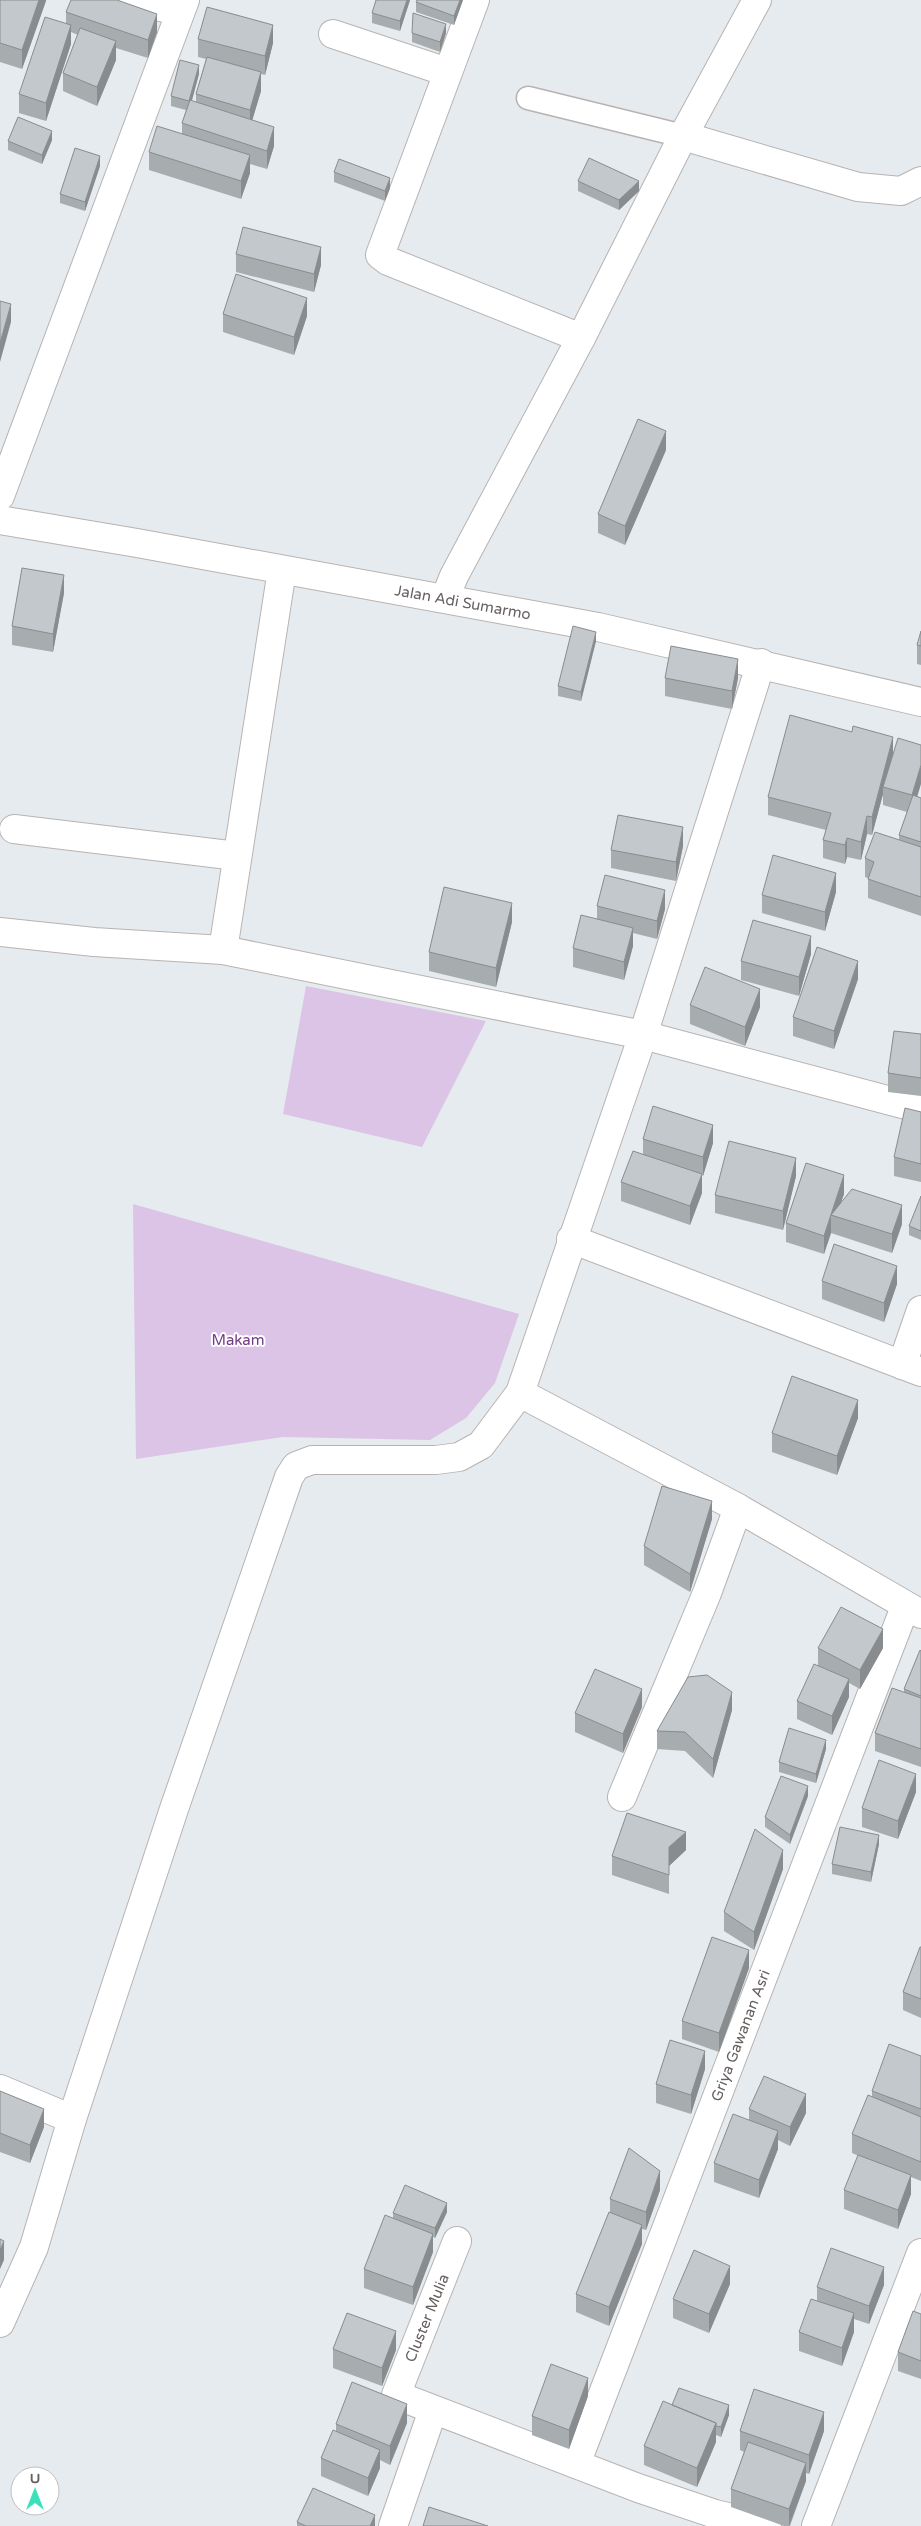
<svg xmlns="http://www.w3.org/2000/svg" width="921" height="2526" viewBox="0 0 921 2526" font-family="'Varela Round',sans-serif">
<rect width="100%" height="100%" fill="#e6ebef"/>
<path fill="#dbc4e5" d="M306,986L486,1021L422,1147L283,1114Z
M133,1204L519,1314L495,1383L466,1418L430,1440L283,1437L136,1459Z"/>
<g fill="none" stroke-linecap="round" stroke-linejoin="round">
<g stroke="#b8b3b1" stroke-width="25">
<path id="lane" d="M528,98L683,136"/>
</g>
<g stroke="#b8b3b1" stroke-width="30">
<g id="street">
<path d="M133,0L180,12"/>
<path d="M475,0L380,255L388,261L581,338"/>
<path d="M333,34L447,72"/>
<path d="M683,136L858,187L901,191L921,181"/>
<path d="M0,496L185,0"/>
<path d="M445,598L454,576L581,338L683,136L757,0"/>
<path d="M14,829L237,856"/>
<path d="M0,932L94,942L223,950L643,1035L921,1109"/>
<path d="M223,950L282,570"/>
<path d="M571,1239L921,1372"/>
<path d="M902,1365L921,1310"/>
<path d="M520,1393L738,1508L921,1614"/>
<path d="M622,1797L707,1593L738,1508"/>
<path d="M0,2089L72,2119"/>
<path d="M457,2241L396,2395L638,2488L715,2514L767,2526"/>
<path d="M0,2323L34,2247L72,2119L174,1809L289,1477L296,1466L312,1460H436L459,1457L481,1445L520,1393L643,1035L761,663"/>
<path id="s1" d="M576,2464L905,1607"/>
<path d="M393,2526L433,2410"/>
<path d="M816,2526L921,2253"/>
</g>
</g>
<g stroke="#b8b3b0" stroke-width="30">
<g id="secondary">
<path id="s2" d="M0,520L137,543L598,627L921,702"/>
</g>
</g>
<use href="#lane" stroke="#fff" stroke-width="22"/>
<use href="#street" stroke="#fff" stroke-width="28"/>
<use href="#secondary" stroke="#fff" stroke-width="28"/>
</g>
<path fill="#a7acaf" d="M0,0H46L22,69L0,62Z
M410,0L400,31L372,23V13Z
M463,0L454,25L416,12V2Z
M66,12L157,32L148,58L116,48V60L97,106L63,91V73L78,35L71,32V44L46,121L19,113V94L66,24Z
M412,33H446L440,52L412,42Z
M198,39L273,43L265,75L261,74V91L252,120L274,146L267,169L250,164V173L241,199L149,170V152L182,134V123L186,110L171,106V96L199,74L192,101L196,103V94L206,59L198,57Z
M52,140L42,164L8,150V141Z
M100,166L85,211L60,203V194Z
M334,172L390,188L385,201L334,182Z
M578,181L639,191L619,210L578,191Z
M236,254L321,265L314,292L236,272Z
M223,314L307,316L294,355L223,332Z
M666,450L625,545L598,533V514Z
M64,593L53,652L12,645V626Z
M921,631V665L917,664V645Z
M596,641L581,701L558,696V686Z
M665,678H738L732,709L665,696Z
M893,754L917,796L921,798V916L868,898V878L865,877V858L899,840V835L907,812L883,805V794L872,835L867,834L861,860L847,857L845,864L823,858V840L826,830L768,815V797Z
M683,846L676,881L611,868V850Z
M836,892L825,931L762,913V895Z
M597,906L665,909L657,939L633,933V946L624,980L573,967V948L597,919Z
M512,922L496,987L429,971V952Z
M811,954L799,996L741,980V961Z
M858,979L834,1049L793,1036V1017Z
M690,1005L760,1007L745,1046L690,1024Z
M921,1034V1096L888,1092V1073Z
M921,1112V1182L894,1176V1157Z
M643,1139L713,1143L703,1176L702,1175V1193L690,1225L621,1201V1182L643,1154Z
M796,1176L783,1230L715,1213V1195Z
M844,1194L841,1202L902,1224L892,1253L831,1233L824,1254L786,1242V1223Z
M921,1196V1240L909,1235V1226Z
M822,1281L897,1284L884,1322L822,1299Z
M858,1418L837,1475L772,1452V1433Z
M712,1519L690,1592L644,1565V1546Z
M818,1648H883L860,1689L849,1683V1697L832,1735L797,1719V1701L818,1666Z
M921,1651V1767L875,1751V1733L904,1692V1689Z
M642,1707L623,1753L575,1732V1713Z
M732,1710L713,1778L685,1751L657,1749V1731Z
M826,1749L816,1783L779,1772V1762Z
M916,1792L898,1839L862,1827V1808Z
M808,1796L790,1844L765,1827V1817Z
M879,1844L871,1882L832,1874V1864Z
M686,1850L669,1866V1894L612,1875V1856Z
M783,1869L754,1950L724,1931V1912Z
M921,1947V2018L903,2010V1992Z
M749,1968L719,2052L682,2039V2021Z
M921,2056V2181L911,2177V2194L898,2229L844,2209V2190L861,2157L852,2153V2134L872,2097V2091Z
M705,2069L691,2114L656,2103V2084Z
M0,2091L44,2127L30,2163L0,2152Z
M749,2109L806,2113L790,2146L778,2140V2149L759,2198L714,2182V2163L749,2120Z
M660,2190L646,2230L642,2229V2244L609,2326L576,2312V2294L610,2212V2199Z
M447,2212L435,2238L433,2237V2252L413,2305L364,2288V2269L393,2218V2213Z
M730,2284L709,2333L673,2318V2299Z
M884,2285L869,2324L854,2319V2332L842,2366L799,2351V2332L817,2300V2287Z
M921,2314V2379L898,2371V2352Z
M333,2349L396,2350L382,2386L333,2368Z
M588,2396L569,2449L532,2435V2416Z
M672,2405L729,2415L721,2437L716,2435V2442L697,2487L644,2465V2446Z
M407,2423L390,2465L380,2460V2468L368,2496L321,2476V2458L336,2431V2424Z
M740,2431H824L809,2474L806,2473V2481L790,2526H784L731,2507V2489L744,2452L740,2450Z
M297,2522L375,2526H297Z"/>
<path fill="#888c8e" d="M39,0H46V1L22,69V50Z
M407,0H410L400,31V21Z
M460,0H463L454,25V16Z
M157,14V32L148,58V40Z
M446,24V33L440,52V42Z
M71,25V44L46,121V103Z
M273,25V43L265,75V56Z
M116,41V60L97,106V87Z
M199,65V74L189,110V101Z
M261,72V91L250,128V110Z
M274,127V146L267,169V151Z
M52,131V140L42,164V155Z
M250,155V173L241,199V181Z
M100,156V166L85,211V202Z
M390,178V188L385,201V191Z
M639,181V191L619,210V200Z
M321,247V265L314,292V274Z
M307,298V316L294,355V337Z
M11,304V322L0,362V343Z
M666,431V450L625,545V526Z
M64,575V593L53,652V634Z
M596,632V641L581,701V692Z
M738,659V678L732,709V691Z
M893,737V755L883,787V794L872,835V817Z
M921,765V784L912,814V795Z
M867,816V834L861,860V842Z
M683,827V846L676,881V862Z
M847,838V857L845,864V845Z
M836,873V892L825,931V912Z
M665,890V909L657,939V921Z
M512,903V922L496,987V968Z
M633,928V946L624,980V962Z
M811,936V954L799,996V977Z
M858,961V979L834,1049V1031Z
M760,989V1007L745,1046V1027Z
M713,1125V1143L703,1176V1157Z
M796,1158V1176L783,1230V1211Z
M702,1174V1193L690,1225V1206Z
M844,1175V1194L836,1217L831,1215Z
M902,1205V1224L892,1253V1234Z
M831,1216V1233L824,1254V1236Z
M897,1266V1284L884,1322V1303Z
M858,1400V1418L837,1475V1456Z
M712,1501V1519L690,1592V1574Z
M883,1629V1648L860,1689V1670Z
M849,1679V1697L832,1735V1716Z
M642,1689V1707L623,1753V1734Z
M732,1692V1710L713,1778V1759Z
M826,1740V1749L816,1783V1774Z
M916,1774V1792L898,1839V1821Z
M808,1786V1796L790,1844V1835Z
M686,1832V1850L669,1866V1847Z
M879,1835V1844L871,1882V1872Z
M783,1850V1869L754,1950V1932Z
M749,1950V1968L719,2052V2033Z
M705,2051V2069L691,2114V2095Z
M806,2094V2113L790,2146V2127Z
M44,2109V2127L30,2163V2145Z
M778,2131V2149L759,2198V2180Z
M660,2171V2190L646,2230V2212Z
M911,2175V2194L898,2229V2210Z
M447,2203V2212L435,2238V2228Z
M642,2225V2244L609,2326V2307Z
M433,2234V2252L413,2305V2287Z
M4,2241V2260L0,2269V2250Z
M730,2266V2284L709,2333V2314Z
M884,2267V2285L869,2324V2306Z
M854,2313V2332L842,2366V2348Z
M396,2331V2350L382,2386V2368Z
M588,2378V2396L569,2449V2430Z
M407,2404V2423L390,2465V2446Z
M729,2405V2415L721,2437V2427Z
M824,2412V2431L809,2474V2455Z
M716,2423V2442L697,2487V2468Z
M380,2450V2468L368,2496V2478Z
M806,2463V2481L789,2526V2509Z
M375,2515V2526H370Z"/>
<path fill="#c2c8cb" stroke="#888c8e" d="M0,0H39L22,50L0,43Z
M71,0H117L157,14L148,40L66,12Z
M376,0H407L400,21L372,13Z
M417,0H460L454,16L416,2Z
M207,7L273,25L265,56L198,39Z
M413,13L446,24L440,42L412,33Z
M45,17L71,25L46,103L19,94Z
M80,28L116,41L97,87L63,73Z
M207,57L261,72L250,110L196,94Z
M180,60L199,65L189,101L171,96Z
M190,100L274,127L267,151L182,123Z
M18,117L52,131L42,155L8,141Z
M157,126L250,155L241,181L149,152Z
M75,148L100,156L85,202L60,194Z
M589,158L639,181L619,200L578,181Z
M339,159L390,178L385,191L334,172Z
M243,227L321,247L314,274L236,254Z
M236,274L307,298L294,337L223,314Z
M0,301L11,304L0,343Z
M638,419L666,431L625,526L598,514Z
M22,568L64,575L53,634L12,626Z
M573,626L596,632L581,692L558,686Z
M921,631V646L917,645Z
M671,646L738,659L732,691L665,678Z
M790,715L852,732L853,726L893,737L872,817L867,816L861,842L847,838L845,845L823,840L831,813L768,797Z
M898,738L921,745V765L912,795L883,787Z
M913,795L921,798V842L899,835Z
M618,815L683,827L676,862L611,850Z
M875,832L921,847V897L868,879L874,862L865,858Z
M773,855L836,873L825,912L762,895Z
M605,875L665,890L657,921L597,906Z
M444,887L512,903L496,968L429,952Z
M581,915L633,928L624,962L573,948Z
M753,920L811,936L799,977L741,961Z
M817,947L858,961L834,1031L793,1017Z
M705,967L760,989L745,1027L690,1005Z
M894,1031L921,1034V1078L888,1073Z
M653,1106L713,1125L703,1157L643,1139Z
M905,1108L921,1112V1164L894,1157Z
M729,1141L796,1158L783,1211L715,1195Z
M633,1151L702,1174L690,1206L621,1182Z
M806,1163L844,1175L824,1236L786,1223Z
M852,1189L902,1205L892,1234L831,1215Z
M921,1196V1231L909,1226Z
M834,1244L897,1266L884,1303L822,1281Z
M792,1376L858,1400L837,1456L772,1433Z
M662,1486L712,1501L690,1574L644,1546Z
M841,1607L883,1629L860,1670L818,1648Z
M920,1650L921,1651V1696L904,1689Z
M814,1664L849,1679L832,1716L797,1701Z
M595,1669L642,1689L623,1734L575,1713Z
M707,1675L732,1692L713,1759L685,1732L657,1731L688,1677Z
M892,1688L921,1698V1749L875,1733Z
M789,1728L826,1740L816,1774L779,1762Z
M879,1760L916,1774L898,1821L862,1808Z
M781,1776L808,1786L790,1835L765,1817Z
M627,1813L686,1832L669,1847V1875L612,1856Z
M840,1827L879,1835L871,1872L832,1864Z
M755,1829L783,1850L754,1932L724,1912Z
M712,1937L749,1950L719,2033L682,2021Z
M920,1947H921V1999L903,1992Z
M670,2040L705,2051L691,2095L656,2084Z
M889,2044L921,2056V2109L872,2091Z
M764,2076L806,2094L790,2127L749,2109Z
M0,2091L44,2109L30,2145L0,2133Z
M868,2095L921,2117V2162L852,2134Z
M733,2114L778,2131L759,2180L714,2163Z
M629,2148L660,2171L646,2212L610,2199Z
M858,2155L911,2175L898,2210L844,2190Z
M405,2185L447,2203L435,2228L393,2213Z
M609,2212L642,2225L609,2307L576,2294Z
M385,2215L433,2234L413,2287L364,2269Z
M0,2239L4,2241L0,2250Z
M831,2248L884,2267L869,2306L817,2287Z
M694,2250L730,2266L709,2314L673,2299Z
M811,2299L854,2313L842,2348L799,2332Z
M913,2311L921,2314V2361L898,2352Z
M347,2313L396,2331L382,2368L333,2349Z
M551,2364L588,2378L569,2430L532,2416Z
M352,2382L407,2404L390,2446L336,2424Z
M679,2388L729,2405L721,2427L716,2426V2423L672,2405Z
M754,2389L824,2412L809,2455L740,2431Z
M663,2401L716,2423L697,2468L644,2446Z
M333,2430L380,2450L368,2478L321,2458Z
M748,2442L806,2463L789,2509L731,2489Z
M313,2488L375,2515L370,2526H306L297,2522Z
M429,2507L488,2526H423Z"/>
<g text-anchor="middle" stroke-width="4" stroke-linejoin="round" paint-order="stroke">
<g font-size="15" fill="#66605e" stroke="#fff">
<text dy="5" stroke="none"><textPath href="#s2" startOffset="470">Jalan Adi Sumarmo</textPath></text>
<text dy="5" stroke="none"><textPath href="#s1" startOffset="459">Griya Gawanan Asri</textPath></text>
<text transform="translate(427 2318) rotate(-68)" y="5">Cluster Mulia</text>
</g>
<g font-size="15" fill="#743b87" stroke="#fff">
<text x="238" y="1345">Makam</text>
</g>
</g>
<g transform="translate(35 2491)"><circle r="24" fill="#ffffff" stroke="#c2bfbf"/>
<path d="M0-4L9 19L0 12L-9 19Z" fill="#3ae1bb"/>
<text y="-8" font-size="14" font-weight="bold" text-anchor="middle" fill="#66605e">U</text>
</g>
</svg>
